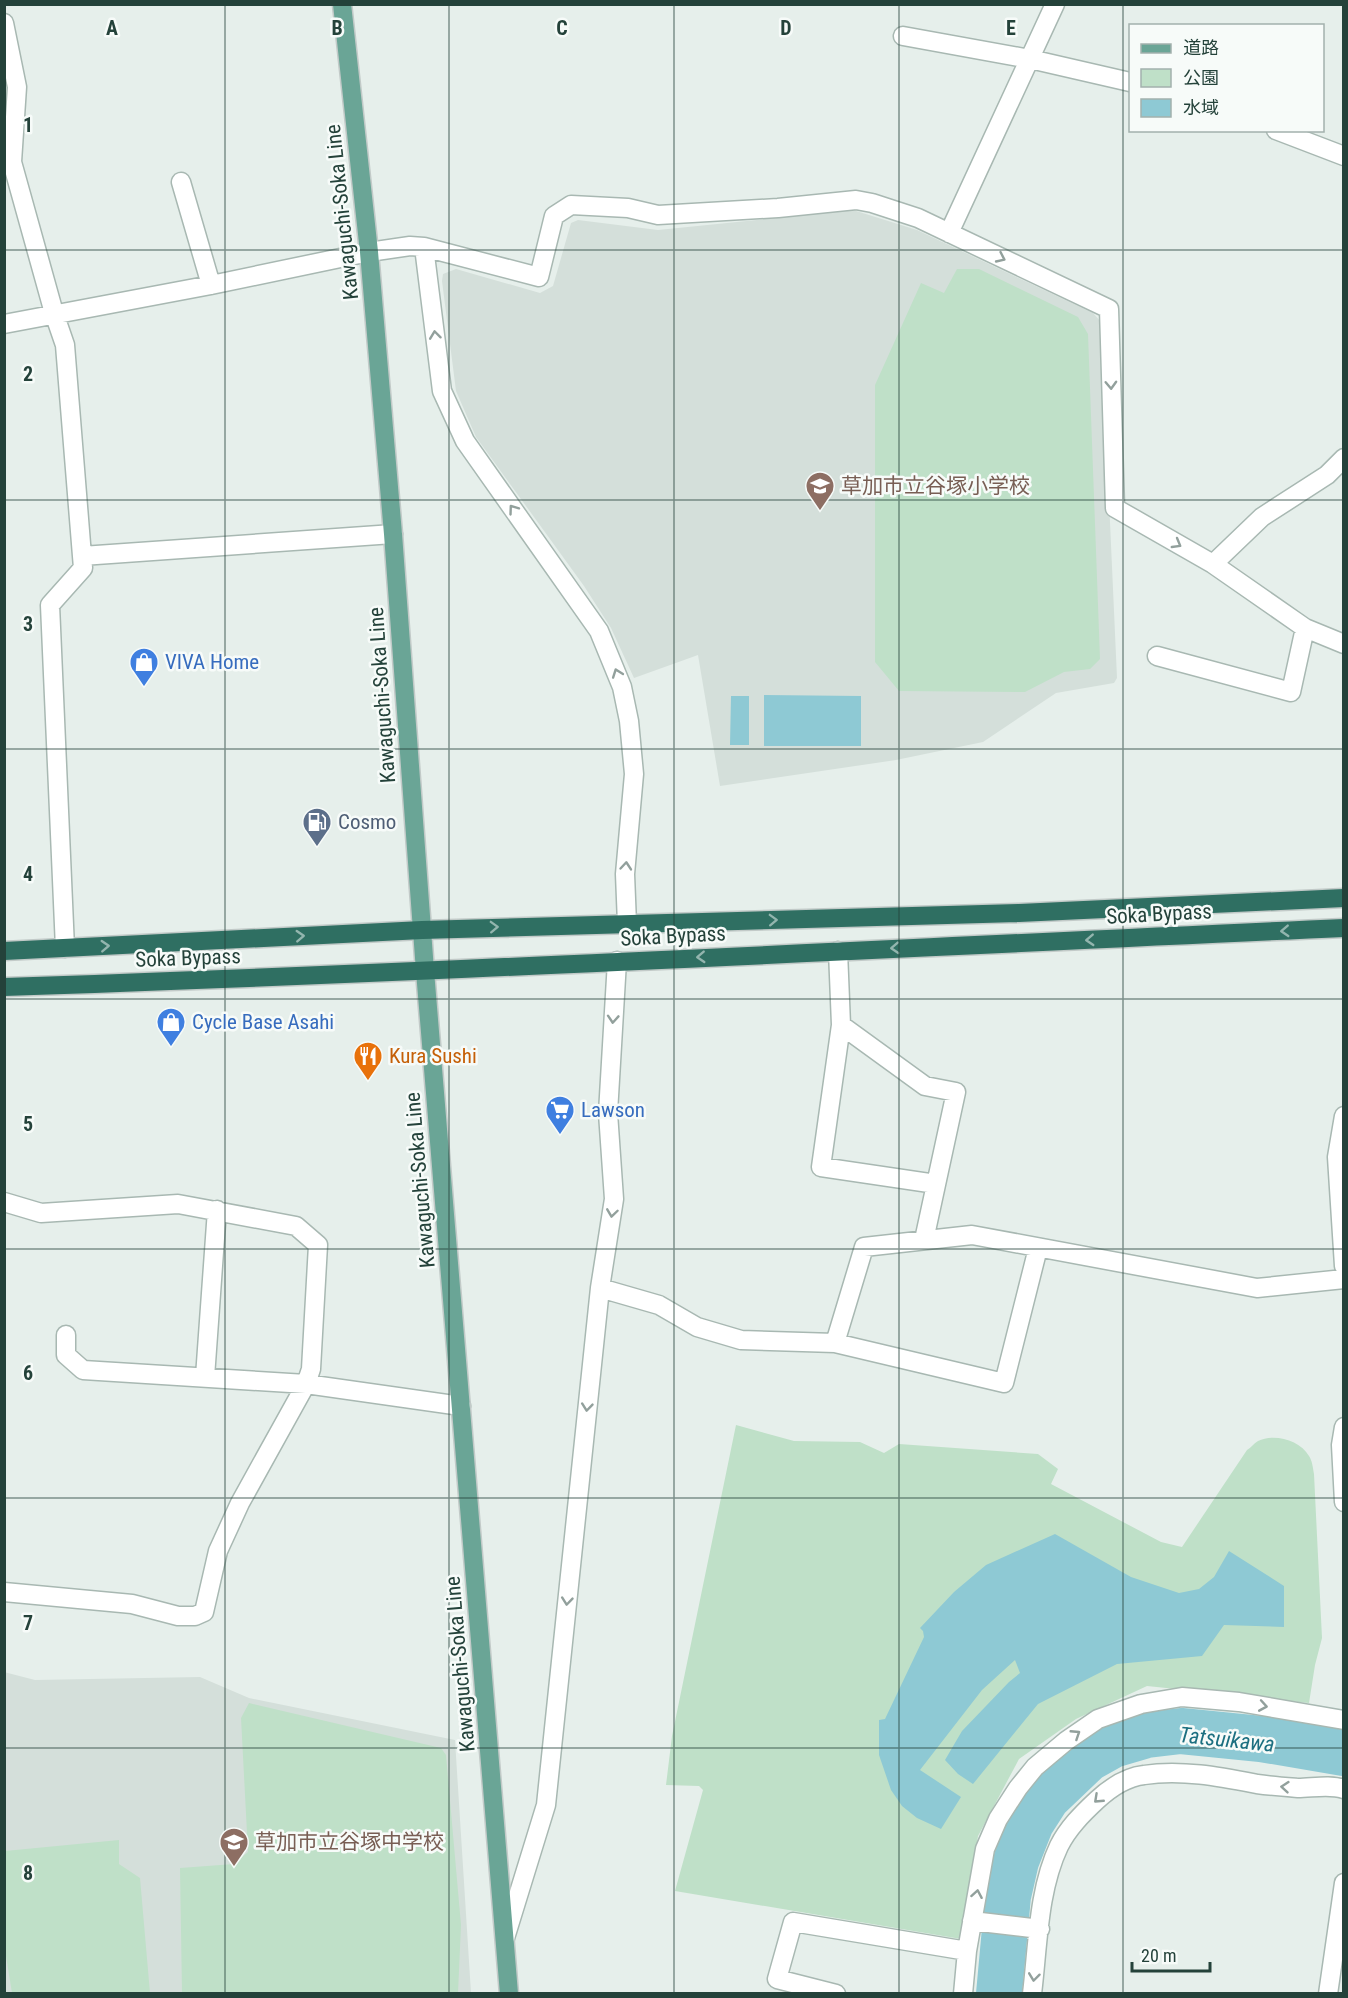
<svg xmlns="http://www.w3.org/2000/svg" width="1348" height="1998" viewBox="0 0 1348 1998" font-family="'Roboto Condensed','Noto Sans JP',sans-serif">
<rect width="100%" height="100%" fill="#e6efeb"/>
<path fill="#d4dfda" d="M853,210L917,230L1093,313L1101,322L1117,678L1114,683L1056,693L983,742L896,760L720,786L698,655L634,678L611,628L584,586L476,437L456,391L442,281L443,274L456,269L540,293L553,286L571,223L578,220L658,230Z
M4,1672L35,1680L200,1677L249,1698L455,1740L471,1993H5Z"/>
<path fill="#bfe0c8" d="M957,269H979L1078,317L1088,334L1100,659L1090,669L1064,672L1025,692L899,691L875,662V385L921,283L944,293Z
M736,1425L794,1441L860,1442L884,1453L899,1444L1038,1454L1058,1469L1051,1484L1161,1542L1182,1547L1247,1450C1251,1448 1254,1443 1258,1441C1274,1433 1300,1440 1309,1456C1312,1460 1313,1468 1314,1474L1322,1638L1315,1665L1309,1703L1147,1686L1076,1719L1019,1759L978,1836L961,1939L675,1891L703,1790L699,1786L666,1785L672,1736Z
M249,1703L441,1748L446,1755L461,1925L458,1993H182L180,1868L234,1864L248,1852L241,1718Z
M119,1840V1864L140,1878L150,1993H12L5,1950V1851Z"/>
<path fill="#8ec9d4" d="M764,695L861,696V746H764Z
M731,696H749V745H730Z
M1055,1534L1131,1577L1179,1593L1199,1589L1214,1577L1229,1551L1284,1586V1627L1224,1625L1202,1656L1117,1664L1038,1704L973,1784L958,1774L945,1760L962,1731L1009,1682L1020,1673L1015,1660L982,1690L920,1770L961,1797L941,1829L917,1818L902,1806L891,1790L879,1755V1720L885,1719L924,1637L923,1631L920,1628L954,1592L986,1565Z"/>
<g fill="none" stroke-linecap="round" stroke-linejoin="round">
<path stroke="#8ec9d4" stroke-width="46" d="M999,1994L1008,1896L1016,1861L1031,1823L1047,1798L1088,1759L1113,1745L1147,1735L1181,1731L1261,1739L1344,1753"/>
<g stroke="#a8b8b2" stroke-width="21">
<path id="minor" d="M4,23L17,87L12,162L54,313L65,345L82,556
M903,36L1030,59L1130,82
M1276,130L1344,156
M181,182L211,285
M949,233L1055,4
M424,247L442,391L465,441L599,631L622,687L629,721L634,774L625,874L627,924
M4,324L211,285L369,252L410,246L424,247L539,277L554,216L571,205L628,208L658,215L778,208L856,200L872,203L918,218L1109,309L1115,508L1213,564L1305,628L1344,644
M1213,564L1262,517L1327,475L1344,458
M1157,656L1291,692L1305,628
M65,948L50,605L83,568L82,556L393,534
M838,951L841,1025L821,1167L936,1184
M841,1025L925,1086L956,1092L924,1240
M1344,1116L1337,1157L1344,1266
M4,1202L41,1213L178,1204L296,1226L318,1245L311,1369L306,1384L240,1503L218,1551L204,1612L195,1616H178L132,1604L4,1592
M600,1288L659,1305L697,1327L741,1340L835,1343L1004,1383L1038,1248
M66,1335V1355L83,1370L306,1384L461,1406
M835,1343L864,1247L972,1235L1257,1288L1344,1279
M205,1377L217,1210
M1344,1427L1341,1445L1344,1502
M972,1921L1040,1929
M505,1938L546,1805L600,1288L614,1199L608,1113L617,961
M836,1994L777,1979L793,1922L967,1951
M963,1994L967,1951L985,1849L998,1819L1018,1788L1035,1767L1066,1741L1098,1719L1141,1704L1182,1697L1239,1702L1344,1720
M1032,1994C1038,1945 1038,1890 1059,1846C1068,1828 1082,1814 1097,1800C1110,1788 1126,1777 1144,1775C1181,1769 1221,1777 1257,1784C1271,1786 1285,1787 1298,1788C1312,1788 1330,1784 1344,1789
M1328,1994L1344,1883"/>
</g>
<g stroke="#c2cac8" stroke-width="21">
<path id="major" d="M342,4L369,252L393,534L425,971L509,1994"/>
</g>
<g stroke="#c2cac8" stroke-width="21">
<path id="highway" d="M4,951L422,930L1019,913L1344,898
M4,987C451,972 897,948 1344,928"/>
</g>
<use href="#minor" stroke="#fff" stroke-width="18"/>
<use href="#major" stroke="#6aa596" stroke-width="18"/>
<use href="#highway" stroke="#2f6f62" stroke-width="18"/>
</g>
<defs><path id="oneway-chevron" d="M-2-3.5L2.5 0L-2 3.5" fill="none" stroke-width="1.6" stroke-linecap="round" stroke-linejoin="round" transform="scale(1.5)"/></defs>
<g stroke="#92a09c">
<use href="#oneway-chevron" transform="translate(1001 258) rotate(25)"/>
<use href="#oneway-chevron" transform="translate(435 335) rotate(-97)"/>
<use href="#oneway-chevron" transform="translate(1111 385) rotate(88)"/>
<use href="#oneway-chevron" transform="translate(513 509) rotate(-126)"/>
<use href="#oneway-chevron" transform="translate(1177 544) rotate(30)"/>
<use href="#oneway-chevron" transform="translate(617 673) rotate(-110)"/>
<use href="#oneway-chevron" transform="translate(626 866) rotate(-85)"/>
<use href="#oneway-chevron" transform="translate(613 1019) rotate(94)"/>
<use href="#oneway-chevron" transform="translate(612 1213) rotate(98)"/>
<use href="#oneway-chevron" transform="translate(587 1407) rotate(96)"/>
<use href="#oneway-chevron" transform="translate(567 1601) rotate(96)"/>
<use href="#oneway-chevron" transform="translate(1263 1706) rotate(10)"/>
<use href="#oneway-chevron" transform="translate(1076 1734) rotate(-33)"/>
<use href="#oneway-chevron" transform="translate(1285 1787) rotate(-175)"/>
<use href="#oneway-chevron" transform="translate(1098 1799) rotate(137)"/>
<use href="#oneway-chevron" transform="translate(977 1894) rotate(-80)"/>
<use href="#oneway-chevron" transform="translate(1034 1977) rotate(97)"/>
</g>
<g stroke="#93b5ae">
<use href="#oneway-chevron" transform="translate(773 920) rotate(-2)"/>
<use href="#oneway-chevron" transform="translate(494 927) rotate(-2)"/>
<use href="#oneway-chevron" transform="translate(1285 931) rotate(177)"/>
<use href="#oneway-chevron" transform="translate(300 936) rotate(-3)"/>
<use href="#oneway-chevron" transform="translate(1090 940) rotate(177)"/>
<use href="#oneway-chevron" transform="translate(105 946) rotate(-3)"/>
<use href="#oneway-chevron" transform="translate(895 948) rotate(177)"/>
<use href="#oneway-chevron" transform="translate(701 957) rotate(177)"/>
</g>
<path fill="none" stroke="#24423a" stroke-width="1.5" stroke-opacity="0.55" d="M225,4V1994M449,4V1994M674,4V1994M899,4V1994M1123,4V1994M4,250H1344M4,500H1344M4,749H1344M4,999H1344M4,1249H1344M4,1498H1344M4,1748H1344"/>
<defs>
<g id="school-pin" transform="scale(1.5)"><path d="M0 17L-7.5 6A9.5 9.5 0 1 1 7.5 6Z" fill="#8d6e63" stroke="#f7fbf9"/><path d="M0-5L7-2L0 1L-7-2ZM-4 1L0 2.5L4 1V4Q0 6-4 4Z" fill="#fff"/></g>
<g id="shop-pin" transform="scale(1.5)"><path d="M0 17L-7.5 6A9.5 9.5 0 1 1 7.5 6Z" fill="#3f7fe0" stroke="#f7fbf9"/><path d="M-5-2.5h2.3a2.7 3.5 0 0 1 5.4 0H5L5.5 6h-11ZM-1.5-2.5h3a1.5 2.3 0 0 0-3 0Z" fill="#fff"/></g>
<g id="fuel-pin" transform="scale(1.5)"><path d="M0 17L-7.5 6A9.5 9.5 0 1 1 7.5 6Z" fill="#5c6f8a" stroke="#f7fbf9"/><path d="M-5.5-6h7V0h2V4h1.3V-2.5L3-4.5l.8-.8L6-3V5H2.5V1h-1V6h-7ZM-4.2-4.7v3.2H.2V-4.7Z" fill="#fff"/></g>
<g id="restaurant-pin" transform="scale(1.5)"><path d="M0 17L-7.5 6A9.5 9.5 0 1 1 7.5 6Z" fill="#e8710a" stroke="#f7fbf9"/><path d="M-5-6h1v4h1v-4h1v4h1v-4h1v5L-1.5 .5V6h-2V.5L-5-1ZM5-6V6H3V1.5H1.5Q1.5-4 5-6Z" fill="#fff"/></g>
<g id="supermarket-pin" transform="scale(1.5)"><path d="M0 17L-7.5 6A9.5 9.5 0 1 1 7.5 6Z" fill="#3f7fe0" stroke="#f7fbf9"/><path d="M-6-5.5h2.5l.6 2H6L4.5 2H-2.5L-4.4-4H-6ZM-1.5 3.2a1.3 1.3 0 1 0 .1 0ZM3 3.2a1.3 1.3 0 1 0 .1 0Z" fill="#fff"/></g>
</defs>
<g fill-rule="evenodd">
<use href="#school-pin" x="820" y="486"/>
<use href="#shop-pin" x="144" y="662"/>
<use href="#fuel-pin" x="317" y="822"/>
<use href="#shop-pin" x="171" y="1022"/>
<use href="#restaurant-pin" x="368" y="1056"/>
<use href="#supermarket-pin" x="560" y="1110"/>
<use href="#school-pin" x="234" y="1842"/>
</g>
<g text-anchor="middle" stroke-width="5" stroke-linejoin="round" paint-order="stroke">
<g font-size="21" fill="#24423a" stroke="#f7fbf9">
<text transform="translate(342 212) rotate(-96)" y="7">Kawaguchi-Soka Line</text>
<text transform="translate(382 695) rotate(-94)" y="7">Kawaguchi-Soka Line</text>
<text transform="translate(1159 914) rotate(-3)" y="7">Soka Bypass</text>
<text transform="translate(673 936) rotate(-3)" y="7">Soka Bypass</text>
<text transform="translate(188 958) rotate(-2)" y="7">Soka Bypass</text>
<text transform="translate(420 1180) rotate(-95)" y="7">Kawaguchi-Soka Line</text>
<text transform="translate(460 1664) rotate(-95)" y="7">Kawaguchi-Soka Line</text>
</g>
<g font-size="21" fill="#785e54" stroke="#f7fbf9" text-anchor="start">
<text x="841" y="493">草加市立谷塚小学校</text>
<text x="255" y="1849">草加市立谷塚中学校</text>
</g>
<g font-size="21" fill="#366cbe" stroke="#f7fbf9" text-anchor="start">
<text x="165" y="669">VIVA Home</text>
<text x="192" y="1029">Cycle Base Asahi</text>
<text x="581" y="1117">Lawson</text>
</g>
<g font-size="21" fill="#4e5e75" stroke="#f7fbf9" text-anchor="start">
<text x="338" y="829">Cosmo</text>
</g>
<g font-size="21" fill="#c56008" stroke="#f7fbf9" text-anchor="start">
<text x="389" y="1063">Kura Sushi</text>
</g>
<g font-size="22" font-style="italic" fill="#1c6f80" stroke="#f7fbf9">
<text transform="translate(1227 1739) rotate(6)" y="8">Tatsuikawa</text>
</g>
</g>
<g font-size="20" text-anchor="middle" font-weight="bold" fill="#24423a" stroke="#f7fbf9" stroke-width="5" stroke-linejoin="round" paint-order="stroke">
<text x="112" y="35">A</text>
<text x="337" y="35">B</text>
<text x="562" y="35">C</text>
<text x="786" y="35">D</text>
<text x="1011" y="35">E</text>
<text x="28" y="132">1</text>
<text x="28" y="381">2</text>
<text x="28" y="631">3</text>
<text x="28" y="881">4</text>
<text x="28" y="1131">5</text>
<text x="28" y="1380">6</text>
<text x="28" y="1630">7</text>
<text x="28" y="1880">8</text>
</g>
<rect width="1348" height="1998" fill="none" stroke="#24423a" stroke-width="12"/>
<rect x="1129" y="24" width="195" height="108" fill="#f7fbf9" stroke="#a3b1ad" stroke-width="1.5"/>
<rect x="1141" y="44" width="30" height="9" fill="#6aa596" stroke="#a3b1ad" stroke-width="1.5"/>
<text x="1183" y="54" font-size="18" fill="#24423a">道路</text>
<rect x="1141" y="69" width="30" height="18" fill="#bfe0c8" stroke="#a3b1ad" stroke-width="1.5"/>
<text x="1183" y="84" font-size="18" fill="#24423a">公園</text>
<rect x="1141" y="99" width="30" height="18" fill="#8ec9d4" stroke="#a3b1ad" stroke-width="1.5"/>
<text x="1183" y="114" font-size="18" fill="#24423a">水域</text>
<path d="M1132 1962v9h78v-9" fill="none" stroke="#24423a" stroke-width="3"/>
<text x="1141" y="1962" font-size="18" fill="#24423a" stroke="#f7fbf9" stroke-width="4.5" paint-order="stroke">20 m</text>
</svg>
